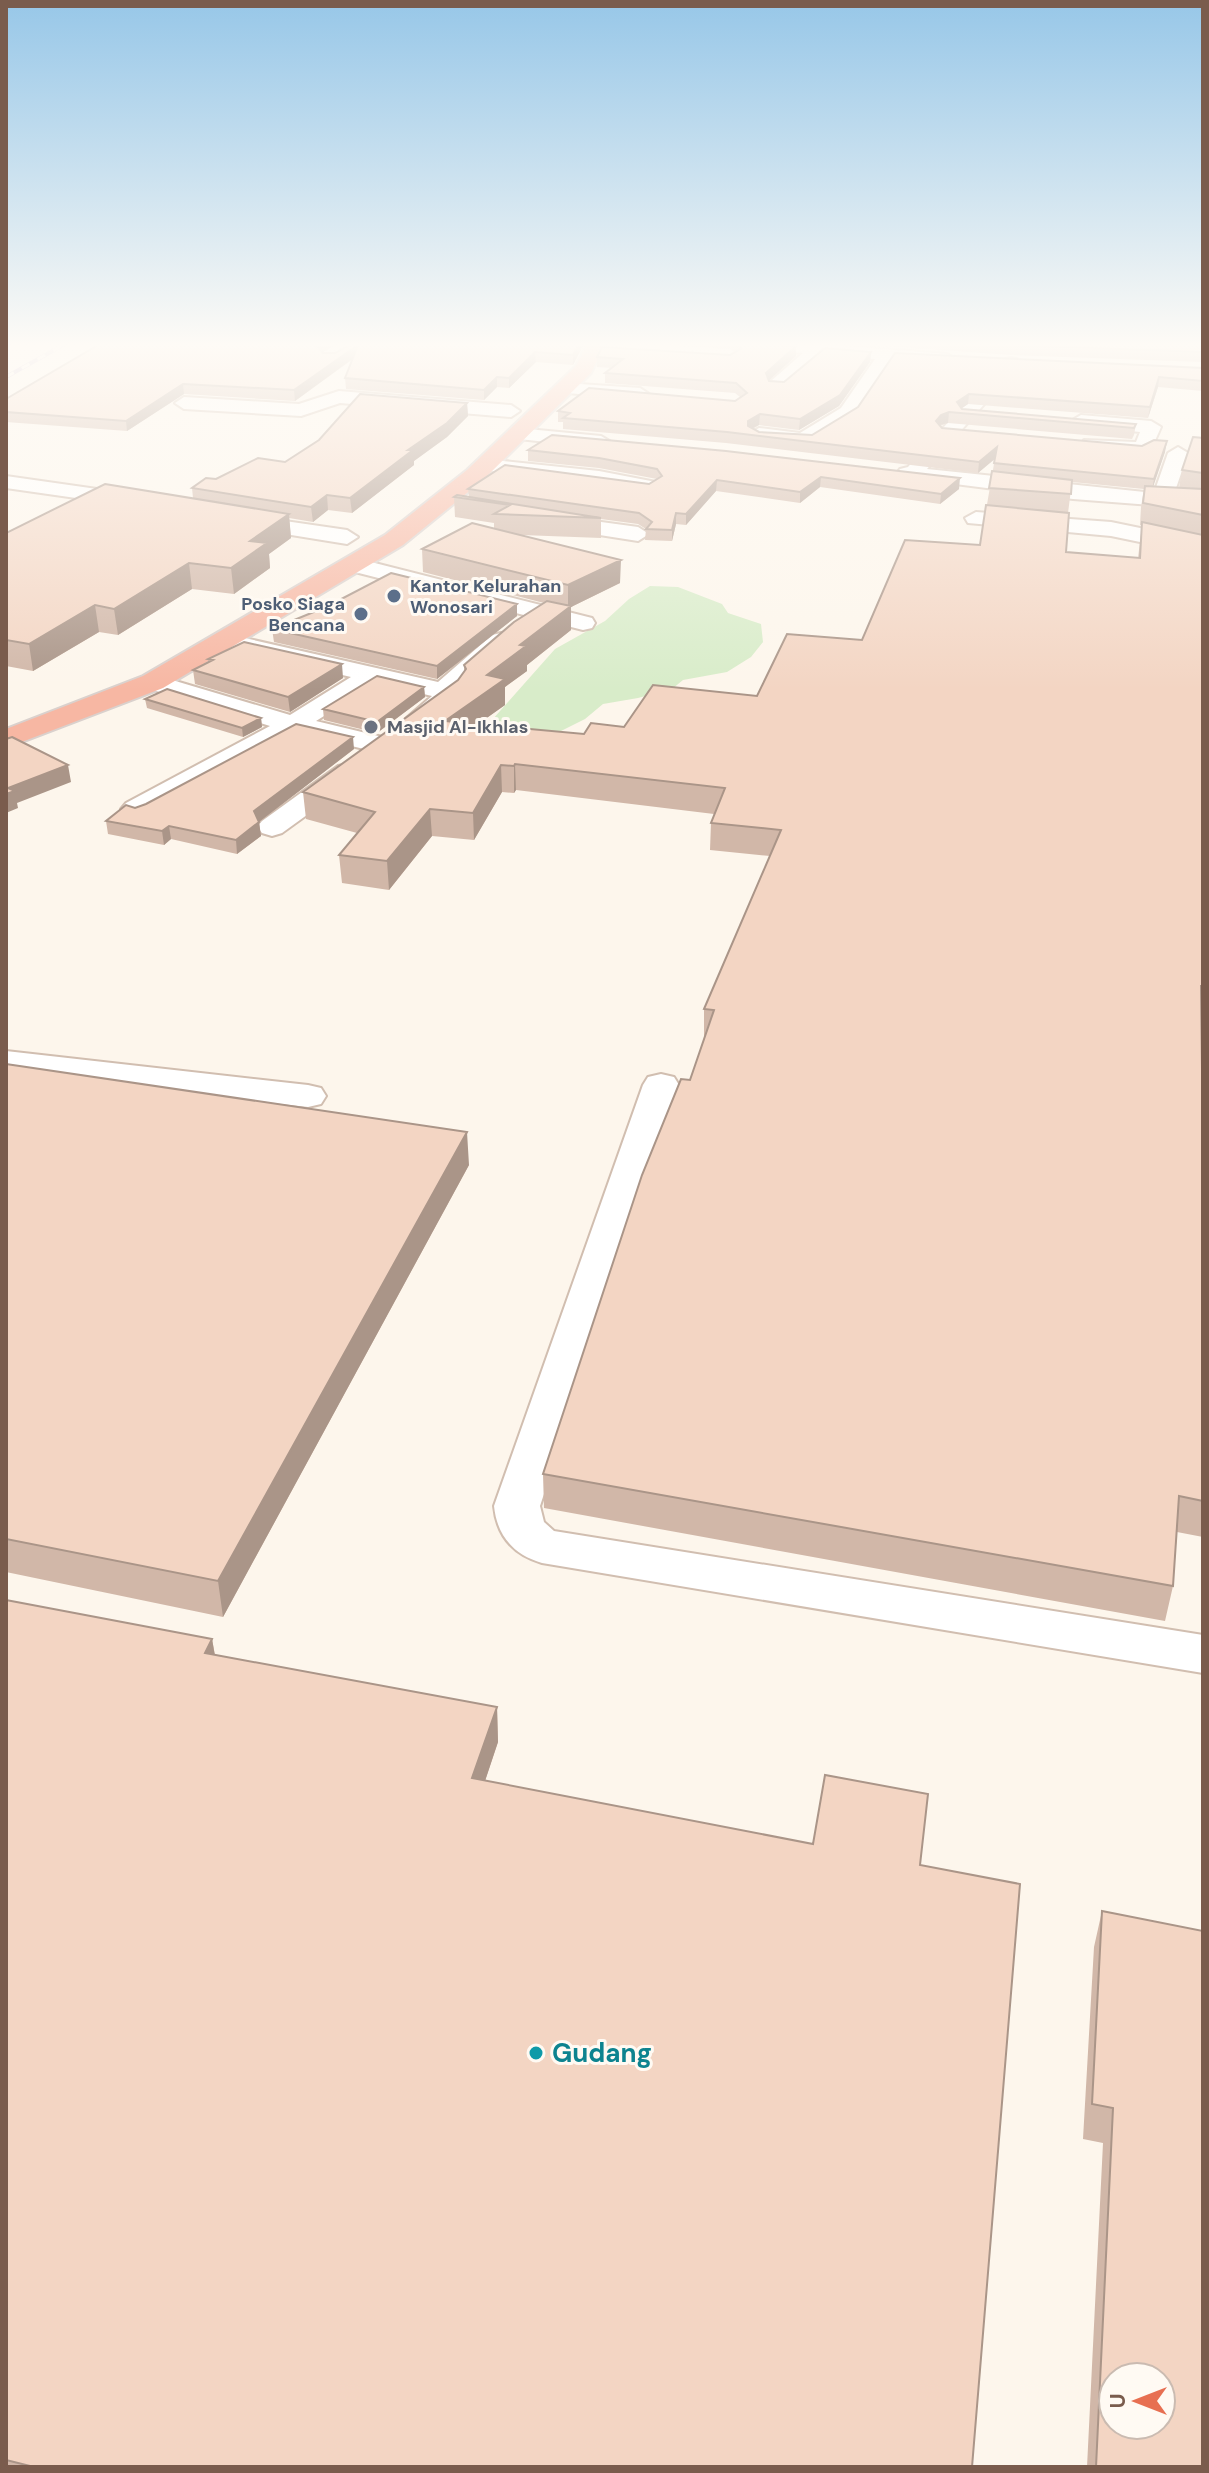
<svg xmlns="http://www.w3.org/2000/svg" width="1209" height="2473" viewBox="0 0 1209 2473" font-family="'DM Sans',sans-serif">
<rect width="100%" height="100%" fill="#fdf6ec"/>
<path fill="#d8ecc9" d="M650,586L678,587L722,604L728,613L761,624L763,642L751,657L727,672L683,680L672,689L638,698L603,704L585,719L559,732L484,729L555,649L605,621L629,599Z"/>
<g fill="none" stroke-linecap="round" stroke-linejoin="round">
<g stroke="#d1beb0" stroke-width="4">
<path id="minor" d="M737,344H819L947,354L956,359L947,364L893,360L855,416L810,443L759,440L749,434L759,428L800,433L841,408L875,359L822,355L783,389H771L768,385L771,381L803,353L745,349Z
M1011,358L1017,359L1020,363L1017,367L927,469L1154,493L1168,453L1178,447L1188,453L1174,494L1203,497V509L1073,499L900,477L897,473L900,469L908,467L1005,359Z
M564,383L640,388L649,394L640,400L558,392L555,388L558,384Z
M339,391L511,405L520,411L511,417L340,403L301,416L184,409L175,403L184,397L299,404Z
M1081,415L1151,421L1161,427L1150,452L1091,450L1081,444L1084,440L1136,442L1140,432L1074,425L1071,421Z
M517,428L601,436L611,442L601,448L510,438L507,434L510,430Z
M485,459L599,471L656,482L659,486L649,492L478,469L475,465L478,461Z
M6,476L139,495L150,501L139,507L6,488Z
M976,512L1111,522L1203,541V555L1111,536L968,523L965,518Z
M237,514L347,530L358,537L347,544L229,525L226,520Z
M550,515L638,527L649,534L638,541L542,526L539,521Z
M355,558L592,618L595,623L592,628L583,630L347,570L344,565L347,560Z
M501,633L510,635L513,640L510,645L461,689L464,694C452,711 426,733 406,728L402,722L432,696L377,683L316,721L395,740L399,746L395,752L385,754L297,733L146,815L136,818L126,815L121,809L126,803L270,726L144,687L140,682L144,677H162L290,715L351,677L218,646L215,641L218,636L227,634L438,682L492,635Z
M348,764L358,766L362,772L358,778L282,833L272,836L262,833L257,827L262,821L338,766Z
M6,1051L308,1085L321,1088L326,1096L321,1104L308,1107L6,1073Z
M661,1074L674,1077L679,1085L540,1506L544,1522L554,1531L1203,1635V1673L542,1563C514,1555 497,1536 494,1506L643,1085L648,1077Z"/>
</g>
<g stroke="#dad1cd" stroke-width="4">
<path id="highway" d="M587,344H605L591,373L483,480L403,545L163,688L6,748V729L143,676L385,535L467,470L576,366Z"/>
</g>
<use href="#minor" fill="#fff" fill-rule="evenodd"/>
<use href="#highway" fill="#f7b7a3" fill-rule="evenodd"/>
<g stroke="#b9a8c9" stroke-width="4">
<path id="rail" d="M6,377L65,344"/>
</g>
<use href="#rail" stroke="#fffaf3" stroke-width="3" stroke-dasharray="9" stroke-linecap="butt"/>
</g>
<path fill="#d1b7a8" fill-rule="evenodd" d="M351,344H584L573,365L536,362L509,388L497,387L484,400L346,389L345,378L353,359L295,401L184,394L127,431L6,422V399L323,353H335Z
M646,344H767L796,346V356L769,380L784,382L871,352L870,362L839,406L799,430L759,425L753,429L759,432L812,435L858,407L895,353L1203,368V391L1158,387L1148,418L968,404L961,409L1136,424L1134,435L1132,439L948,423L940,426L942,428L1165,452L1153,486L1179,488L1182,470L1203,438V1017H1201L1203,1151V1537L1177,1532L1173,1586L1165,1621L544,1508L543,1474L690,1080L704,1039V1009L770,856L710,850L711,823L714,814L516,790L514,793L502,792L474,840L432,836L389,890L342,883L339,855L357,833L306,819L303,792L458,680L464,672V665L544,603L423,572L422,549L494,528V523L455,517L454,497H469L468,489L649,484L657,479L599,468L528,461V450L959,489L940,504L820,487L800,503L716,491L686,525L676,524L672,541L645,540L646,529L638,524L601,519V538L522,535L620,583L571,607V630L527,665V671L505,687V705L478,724L584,734L624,727L757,696L862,640L980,545L995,458L978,473L726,443L563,429V422H558V411L735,401L740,397L735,393L605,383V373L612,368L597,367V357L730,355L735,352L731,349ZM1072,482L1144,489L1141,507L1140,525H1142L1138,558L1066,552L1068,513Z
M857,344H1203V362L1011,355Z
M467,403L468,416L447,437L414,461V465L352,513L328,510L313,522L289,518L291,538L269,554L270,568L234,594L192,589L118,635L99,632L33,671L6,666V533L193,498L192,488L216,479L285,462Z
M517,604V616L437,679L274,642L272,629Z
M208,659L343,678L290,712L195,684L193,670L208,662Z
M424,687L425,697L377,733L324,720L323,709Z
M145,699L261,718L262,727L243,737L147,708Z
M354,749L259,822L261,836L237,854L171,839L164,845L108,834L106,821L135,808Z
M6,1064L469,1165L223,1617L6,1572Z
M6,1600L212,1639L215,1655L497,1707L498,1742L485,1781L920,1865L972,2467H6Z
M1102,1911L1203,2467H1087L1103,2143L1083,2139L1094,1947Z"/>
<path fill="#aa9588" d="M320,344H337L318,355L317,346Z
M579,344H584L573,365V355Z
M358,345L359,354L295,401L294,390Z
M796,346V356L766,383V373Z
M535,352L536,362L509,388V378Z
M871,352L870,362L839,406L799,430L800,419Z
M497,377V387L484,400V390Z
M1159,377L1158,387L1148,418L1150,407Z
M183,384L184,394L127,431L126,421Z
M969,394L968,404L956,412L957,402Z
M467,403L468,416L447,437L414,461V465L352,513L350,498Z
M949,412L948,423L940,425L935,432L936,421L941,415Z
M760,414L759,425L747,431L748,421Z
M1167,441L1165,452L1152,490L1154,479Z
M997,447L996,458L978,473L979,462Z
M821,477L820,487L800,503V492Z
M960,478L959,489L940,504L941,494Z
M717,480L716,491L686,525V514Z
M327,495L328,510L313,522L311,507Z
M676,513V524L672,541V530Z
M289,514L291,538L269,554L270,568L234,594L231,568L250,541Z
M621,560L620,583L571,607V630L527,665V671L505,687V705L446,747L445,721L487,675L520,645L568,608V585Z
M189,563L192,589L118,635L114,609Z
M517,604V616L437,679V666Z
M95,605L99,632L33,671L29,644Z
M342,664L343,678L290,712L288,697Z
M424,687L425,697L377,733V722Z
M261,718L262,727L243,737L242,728Z
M353,737L354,749L255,825L254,811Z
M515,764L516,790L514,793V766Z
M68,765L71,782L17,803L18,808L6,813V794L8,788Z
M501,765L502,792L474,840L473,813Z
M430,809L432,836L389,890L387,861Z
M259,822L261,836L237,854L236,840Z
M169,826L171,839L164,845L162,831Z
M467,1132L469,1165L223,1617L218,1581Z
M212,1639L218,1674L205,1653Z
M497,1707L498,1742L474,1814L472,1778Z"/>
<path fill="#f3d5c3" stroke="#aa9588" stroke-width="2" fill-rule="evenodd" d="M100,344H320L317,346L323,353H335L351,344H579L573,355L535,352L509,378L497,377L484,390L345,378L358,345L294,390L183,384L126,421L6,412V399Z
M737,344H767L796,346L766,373L769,381L784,382L825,348L871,352L840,395L800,419L760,414L748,421V426L759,432L812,435L858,407L895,353L1203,368V381L1159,377L1150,407L969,394L957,402L962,409L1136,424L1134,428L949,412L941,415L936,421L942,428L1142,446L1154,440L1167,441L1154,479L994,463L997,447L979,462L727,432L563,418L570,413L558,411L589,388L735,401L747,393L736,383L605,373L623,359L597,357L602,347L730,355L742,348Z
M991,344H1203V352L1012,345Z
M360,394L467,403L447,423L408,450H413L350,498L327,495L311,507L192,488L206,478L216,479L258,458L285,462L319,440Z
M552,435L726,451L960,478L941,494L821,477L800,492L717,480L686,514L676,513L672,530L646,529L652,522L639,513L468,489L505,465L649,484L662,476L657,469L599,458L528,450Z
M1193,437L1203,438V473L1182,470Z
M992,471L1072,480L1071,494L989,488Z
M105,484L289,514L250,541L267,543L231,568L189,563L114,609L95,605L29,644L6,640V533Z
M1145,486L1203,489V515L1143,503Z
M457,495L601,518L494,514L510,505L454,497Z
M986,505L1069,513L1066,552L1140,558L1142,522L1203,535V986H1201L1203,1151V1501L1179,1496L1173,1586L543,1474L642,1175L681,1079L690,1080L714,1010L704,1009L781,830L711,823L725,788L515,764L514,766L501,765L473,813L430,809L387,861L339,855L375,812L303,792L458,680L466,669L464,665L514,622L547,601L571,606L520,645L526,646L487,675L505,679L445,721L584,734L591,723L624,727L653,685L757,696L787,634L862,640L905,540L980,545Z
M472,523L621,560L568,585L422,549Z
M391,573L517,604L437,666L272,629L326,607Z
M244,642L342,664L288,697L193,670L213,660L208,659Z
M377,676L424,687L377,722L323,709Z
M167,689L261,718L242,728L145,699Z
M296,724L353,737L254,811L259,822L236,840L169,826L162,831L106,821L126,805L135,808L146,804Z
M12,737L68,765L8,788L15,791L6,794V739Z
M6,1064L467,1132L218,1581L6,1539Z
M6,1600L212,1639L205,1653L497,1707L472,1778L813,1844L825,1775L928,1794L920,1865L1020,1884L972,2467H34L6,2460Z
M1102,1911L1203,1931V2467H1096L1113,2108L1092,2104ZM1113,2377H1161V2425H1113Z"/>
<linearGradient id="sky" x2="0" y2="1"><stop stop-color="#97c7e8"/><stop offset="0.5" stop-color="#fefbf6"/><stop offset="1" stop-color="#fefbf6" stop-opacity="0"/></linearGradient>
<rect width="1209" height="690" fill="url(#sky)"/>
<g fill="#5c6f8a" stroke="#fffaf3" stroke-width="3">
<circle cx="394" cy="596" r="8"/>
<circle cx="361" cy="614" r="8"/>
</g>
<circle fill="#6b7280" stroke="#fffaf3" stroke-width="3" cx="371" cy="727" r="8"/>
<circle fill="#0f9aa8" stroke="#fffaf3" stroke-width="3" cx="536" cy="2053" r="8"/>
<g text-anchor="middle" stroke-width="6" stroke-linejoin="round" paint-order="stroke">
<g font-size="18" font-weight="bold" fill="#4e5e75" stroke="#fffaf3" text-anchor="start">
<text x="410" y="592">Kantor Kelurahan<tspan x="410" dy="21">Wonosari</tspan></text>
<text x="345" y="610" text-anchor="end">Posko Siaga<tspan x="345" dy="21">Bencana</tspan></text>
</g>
<g font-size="18" font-weight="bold" fill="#5b616d" stroke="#fffaf3" text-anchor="start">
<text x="387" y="733">Masjid Al-Ikhlas</text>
</g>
<g font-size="26" font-weight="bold" fill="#0d838f" stroke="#fffaf3" text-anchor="start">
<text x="552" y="2062">Gudang</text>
</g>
</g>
<rect width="1209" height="2473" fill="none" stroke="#7a5c4d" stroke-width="16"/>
<g transform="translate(1137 2401) rotate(270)"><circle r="38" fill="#fffaf3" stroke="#cabbb1" stroke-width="2"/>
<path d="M0-6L14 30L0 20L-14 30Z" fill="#e76f51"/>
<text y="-12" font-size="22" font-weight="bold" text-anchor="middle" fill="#7a5c4d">U</text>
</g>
</svg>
